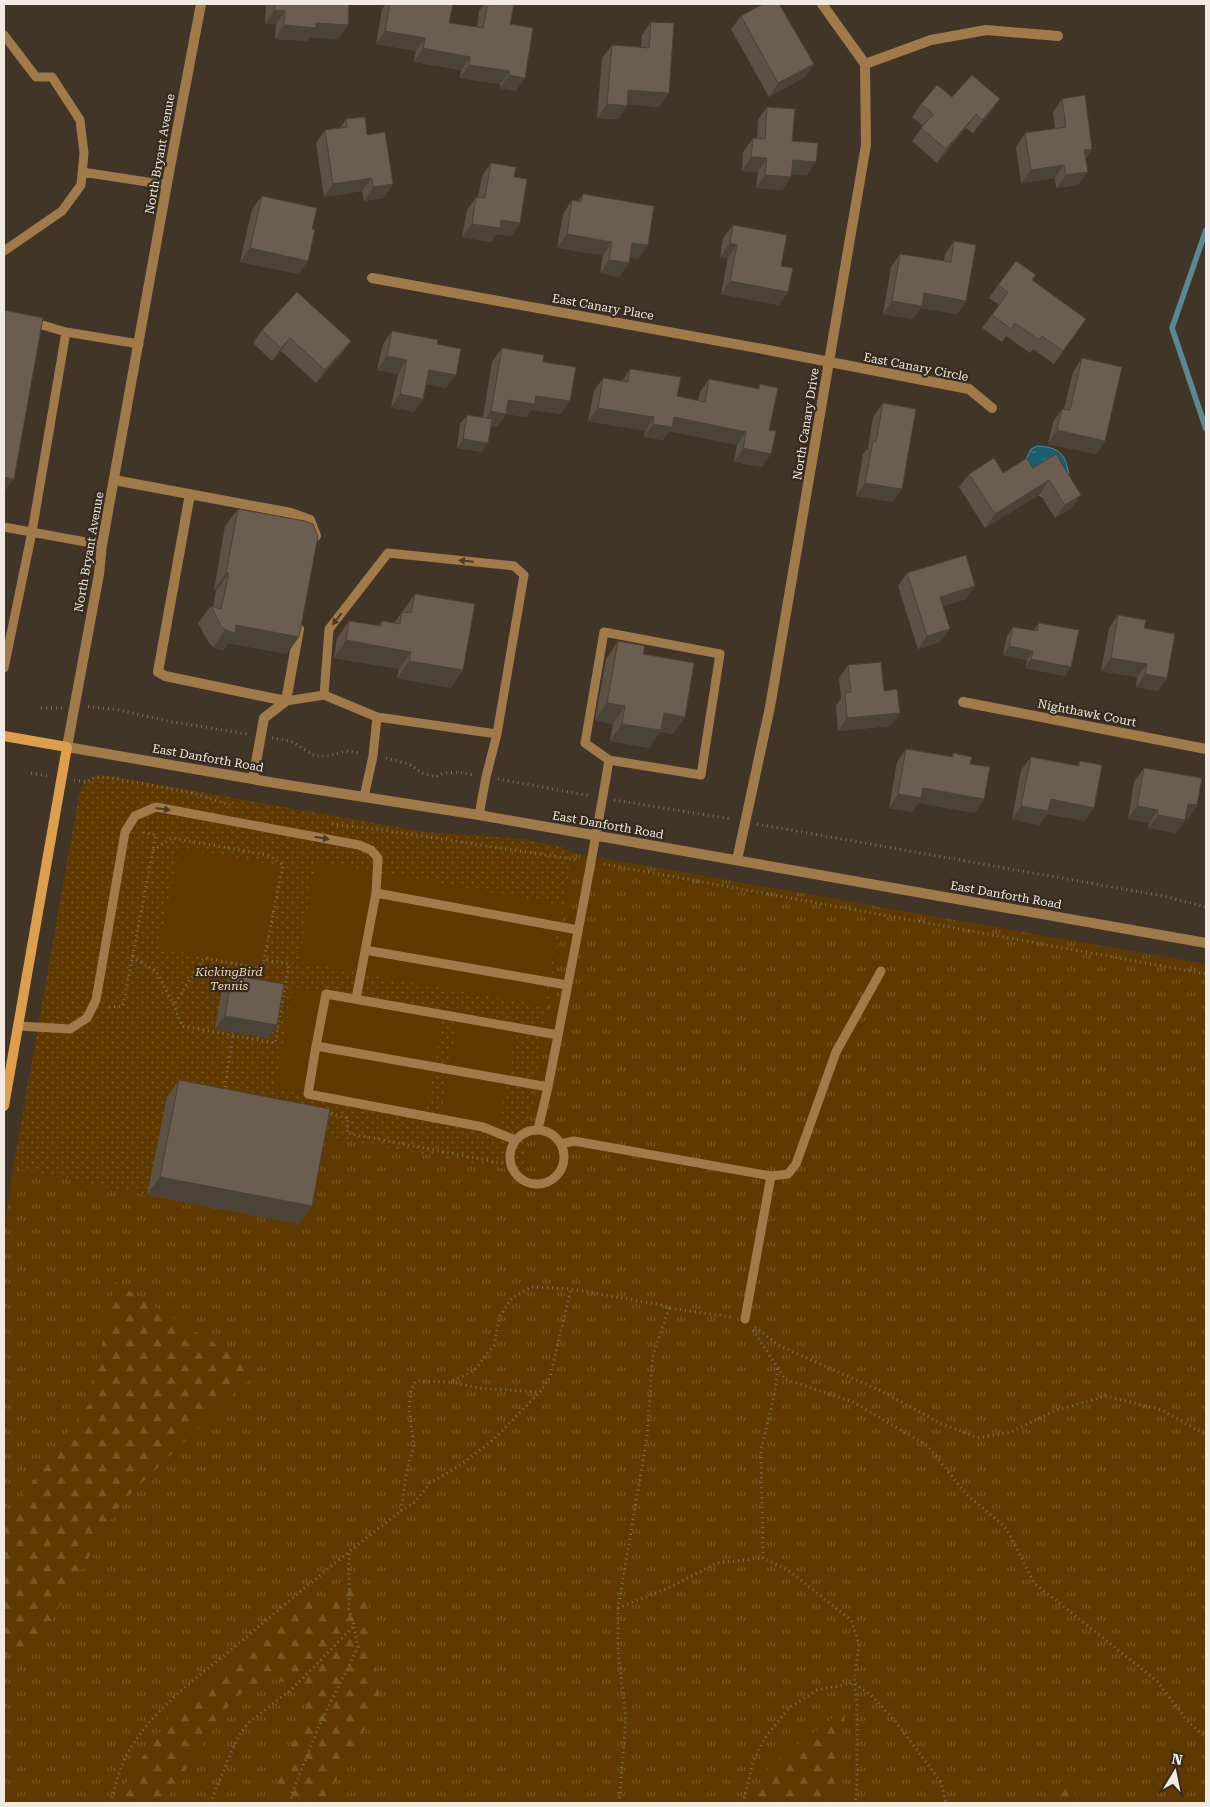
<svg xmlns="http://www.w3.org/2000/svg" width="1210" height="1807" viewBox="0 0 1210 1807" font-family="'Roboto Serif',serif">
<defs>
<pattern id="grass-tufts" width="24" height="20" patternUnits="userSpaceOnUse" patternTransform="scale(1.25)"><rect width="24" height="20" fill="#5e3a00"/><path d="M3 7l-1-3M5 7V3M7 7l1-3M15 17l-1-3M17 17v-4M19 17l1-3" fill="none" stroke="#765725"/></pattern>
<pattern id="forest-firs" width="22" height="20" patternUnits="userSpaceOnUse" patternTransform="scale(1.25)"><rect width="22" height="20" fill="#5e3a00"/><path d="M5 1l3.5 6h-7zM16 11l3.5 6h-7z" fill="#765725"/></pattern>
<pattern id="park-dots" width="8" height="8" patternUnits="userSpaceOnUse" patternTransform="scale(1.25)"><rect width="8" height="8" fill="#5e3a00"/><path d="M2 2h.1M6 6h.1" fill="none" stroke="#765725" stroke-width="1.8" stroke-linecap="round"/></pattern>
<pattern id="water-ripples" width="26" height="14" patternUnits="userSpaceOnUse" patternTransform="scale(1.25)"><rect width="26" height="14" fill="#186071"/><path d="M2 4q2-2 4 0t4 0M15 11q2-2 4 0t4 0" fill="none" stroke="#3a7785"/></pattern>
</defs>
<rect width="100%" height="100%" fill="#413528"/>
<path fill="url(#grass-tufts)" d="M572,853L1206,964V1803H4V1229L13,1168L147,1195L317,1135L521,1171Z"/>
<path fill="url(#forest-firs)" d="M115,1282L258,1370L121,1503L32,1652L6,1655L4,1663V1521L90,1403Z
M366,1583L380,1701L323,1803H269L312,1690L267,1677L233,1699L164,1803H114L133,1771L172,1714L305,1602Z
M846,1708L834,1803H753L770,1765Z
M1066,1787L1087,1803H1054Z"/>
<path fill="url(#park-dots)" d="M105,775L425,832L524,839L563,847L572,853L522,1172L317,1135L147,1195L13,1168L79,794C85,778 88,777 105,775Z"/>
<path fill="#5e3a00" d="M179,848L280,866L262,966L159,948Z
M316,861L561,905L544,1006L299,962Z
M293,987L443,1016L425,1116L275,1088Z
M459,1011L517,1022L498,1130L440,1120Z"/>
<path fill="url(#water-ripples)" stroke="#598993" d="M1037,446C1060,447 1067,455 1069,478L1045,498L1029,490L1023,465L1031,449Z"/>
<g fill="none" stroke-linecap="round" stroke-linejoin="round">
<path stroke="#598993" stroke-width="5.5" d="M1206,230L1172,328L1206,429"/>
<path stroke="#796e62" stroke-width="3" stroke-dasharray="1 4" stroke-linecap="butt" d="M88,707L114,709L167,721L247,734
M41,708H62
M272,738L291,741L315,756H329L346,751L360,753
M386,758L409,764L422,773L435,777L445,773L459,772L473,775
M31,773L48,776
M498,779L591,796
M74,780L87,782L96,777L111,778L193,793L230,805
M614,800L731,819
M332,824L390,831L578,860
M757,824L1163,896L1206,907
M153,850L172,838L268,855L283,865L262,969L204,958L174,1005
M604,864L1206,974
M132,957L156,971L174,1005L182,1026L275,1043L289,964L265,960
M109,1007L123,1006L156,835L140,832
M224,1092L233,1036
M326,1113L348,1118L347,1133L511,1165
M755,1327L780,1346L881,1391L942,1424L978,1438L1011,1432L1054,1411L1106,1396L1162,1410L1206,1435
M753,1330L785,1379L853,1402L928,1446L966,1494L1003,1525L1011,1537L1034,1583L1157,1681L1189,1723L1206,1737
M778,1369L774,1396L761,1450L763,1558L788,1570L851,1620L859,1644L854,1683L857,1702V1788L855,1803
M451,1382L478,1388L540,1392L550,1377L571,1289
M401,1511L415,1502L430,1483L459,1466L493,1440L540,1392
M618,1608L666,1589L717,1563L763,1558
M111,1803C116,1781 122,1759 136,1740C161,1703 198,1677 232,1649C288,1602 343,1555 401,1511L407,1469L414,1446L409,1409L411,1390L416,1381L450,1382L474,1371L494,1345L500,1316L512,1298L531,1287L571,1289L661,1305L669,1308L732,1317
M210,1803L236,1741L247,1724L292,1689L354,1626L349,1609V1551
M291,1803L292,1793L319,1726L358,1647L354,1627
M619,1803L626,1719L618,1650V1608L647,1437L653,1355L669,1308
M743,1803L753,1762L764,1739L789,1708L817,1690L854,1683L873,1697L896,1722L941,1782L946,1803"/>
<path stroke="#a17a4a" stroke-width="9" d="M4,35L36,77H52L80,120L84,153L81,185L62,211L4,251
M82,172L167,185
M32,322L66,332L139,344
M4,527L102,545
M4,668L32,532L66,332
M324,695L329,629L388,553L514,566L524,575L497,734
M286,701L324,695L377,717
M364,797L373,756L377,717L497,734L486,777L479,815
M365,950L567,985
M356,999L376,893L578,930
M18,1026L70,1029L87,1018L96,1000L125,832L135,816L156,807L359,845L371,850L378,858L376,893
M558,1035L326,994L316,1046L548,1087C569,978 591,869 609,760L701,775L720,654L604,632L585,743L609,760
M316,1046L308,1094L483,1127L515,1140
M538,1129L548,1087
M510 1157a27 27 0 1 1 54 0a27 27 0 1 1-54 0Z
M561,1144L574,1141L771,1176L745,1319
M771,1176L788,1174L796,1164L836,1052L881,971"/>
<path stroke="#a17a4a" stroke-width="10" d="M865,64L931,40L986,30L1058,36
M372,278L768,350L969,389L992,408
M114,480L291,513L310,520L316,536
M190,494L158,672L165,676L286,701
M963,702L1206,749
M253,779L264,718L286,701L299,629
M737,860L770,707L866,145L865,64L822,4"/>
<path stroke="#a17a4a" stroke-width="10" d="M201,4L170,167L102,545L99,574L67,747L281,784L479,815L1206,943"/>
<path stroke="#dd9f4c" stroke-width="10" d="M4,736L67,747L4,1106"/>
</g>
<path fill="#5c5145" d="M266,4H349L348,25L338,39L310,37L307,41L275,39L276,24H265Z
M386,4H453L449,23L477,27L479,11L484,4H514L510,24L516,91L500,88V84L460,78L461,70L414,62L416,51L376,44L382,9Z
M741,16L814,64L805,77L769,97L731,29Z
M651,22L659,107L627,104V106L618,119L597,118L602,58L612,45L641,47L642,35Z
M952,97L991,112L973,133L966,128L937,163L912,141L923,126L912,117L921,104Z
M1062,99L1092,149L1086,159L1078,185L1056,188L1055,178L1021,183L1016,147L1025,133L1055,129L1053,112Z
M767,107L792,141L807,175L791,174V177L782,190L756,188L758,172L742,171L743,152L753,138L757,139L758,120Z
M346,119L367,135L393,184L383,198L364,201L362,191L324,197L316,143L325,130L340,128Z
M491,163L514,177L520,223L511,236L496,234L491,242L462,237L467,210L476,197H478L482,176Z
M583,194L648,245L638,259L630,257L619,277L600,273L603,255L557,248L563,214L572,200L578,201Z
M262,196L299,274L240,262L252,209Z
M733,225L781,266L788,292L779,305L721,294L728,258L720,257L723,238Z
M954,241L966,301L957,314L921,308L912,319L883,314L891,267L900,254L944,261L945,254Z
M1032,280L1086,319L1054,364L1033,349L1030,353L1006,336L1002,342L982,328L999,305L989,298L998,285Z
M262,330L351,341L342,354L316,383L281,351L272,361L253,343Z
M392,331L437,344L446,388L426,384L423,399L414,412L391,407L398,374L377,370L383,344Z
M502,348L543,362L561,414L531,410L526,417L506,414L497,427L490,426L482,452L457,448L460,424L467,415L483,417L492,362Z
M1082,358L1105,441L1096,454L1048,444L1053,422L1062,409H1064L1073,372Z
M630,369L677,396L698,401L700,392L709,379L757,389L760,384L762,467L734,462L737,445L669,431L663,440L644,437L645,431L588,421L594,391L603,378L622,381Z
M883,403L893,502L856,496L863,454L868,448L873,417Z
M1056,454L1072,508L1055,518L1040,494L985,528L959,487L969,474L1003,473L1033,468Z
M238,509L287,654L228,643L223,651L213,647L209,643L198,623L211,606L213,607L216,591L214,590L225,526Z
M907,573L966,599L943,606L940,642L918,649L898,586Z
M415,594L451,688L397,678L399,669L334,658L337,638L349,621L378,626L382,621L394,623Z
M1118,615L1144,628L1167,678L1158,691L1136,687L1137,677L1101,671L1109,628Z
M1039,623L1065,676L1025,668L1027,660L1003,655L1007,636L1013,627L1033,631Z
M618,641L643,654L685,717L673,734L660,732L649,748L610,741L613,724L595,720L606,659Z
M848,665L884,691L900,713L890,726L838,731L836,706L841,698L839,678Z
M906,749L951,757L953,753L970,764L975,813L918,803L912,812L889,808L897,762Z
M1031,757L1077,766L1080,761L1085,821L1047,814L1039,825L1012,819L1021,770Z
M1144,768L1197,805L1188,819L1186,818L1176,833L1148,828L1149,823L1128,819L1134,782Z
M232,975L268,1038L215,1029L222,988Z
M179,1080L299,1224L147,1195L167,1097Z"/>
<path fill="#4b4238" d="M274,10L285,11L276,24H265Z
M316,23L348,25L338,39L310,37L307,41L275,39L284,25Z
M385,31L425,38L416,51L376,44Z
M423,48L470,57L461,70L414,62Z
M814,64L805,77L769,97L778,83Z
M469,65L510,71L500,84L460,78Z
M509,75L525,78L516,91L500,88Z
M628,90L669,93L659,107L619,103Z
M1000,99L991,112L973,133L982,120Z
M607,104L627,106L618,119L597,118Z
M976,114L966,128L937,163L946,149Z
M1092,149L1083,162L1084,150Z
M751,157L767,158L758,172L742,171Z
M793,160L816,162L807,175L783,174Z
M1064,165L1055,178L1021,183L1031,170Z
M1088,172L1078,185L1056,188L1066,175Z
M765,175L791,177L782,190L756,188Z
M372,178L362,191L324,197L333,184Z
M393,184L383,198L364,201L373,187Z
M501,220L520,223L511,236L496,234L491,242L462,237L472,224Z
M567,234L612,242L603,255L557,248Z
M632,243L648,245L638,259L623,256Z
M730,243L737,245L728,258L720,257Z
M250,248L308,261L299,274L240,262Z
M609,260L629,263L619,277L600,273Z
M730,281L788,292L779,305L721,294Z
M924,293L966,301L957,314L921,308L912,319L883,314L892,301Z
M290,338L281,351L272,361L281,348Z
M351,341L342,354L316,383L325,370Z
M387,356L407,360L398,374L377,370Z
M429,370L456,375L446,388L420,383Z
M400,394L423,399L414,412L391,407Z
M536,396L570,401L561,414L531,410L526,417L506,414L497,427L482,425L491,411L508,400Z
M598,408L654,417L645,431L588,421Z
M674,417L746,432L737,445L669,431L663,440L644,437L653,424Z
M1057,430L1105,441L1096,454L1048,444Z
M463,439L488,443L482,452L457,448Z
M743,448L771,454L762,467L734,462Z
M4,477L14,479L4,492Z
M1049,480L1040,494L985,528L995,514Z
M865,483L902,489L893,502L856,496Z
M1081,495L1072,508L1055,518L1065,505Z
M226,573H229L216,591L214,590Z
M975,586L966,599L930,610L940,597Z
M236,625L299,637L287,654L228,643L223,651L213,647L225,630Z
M950,629L940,642L918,649L927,636Z
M346,640L411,652L399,669L334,658Z
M1009,646L1033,651L1027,660L1003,655Z
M1111,658L1147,664L1137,677L1101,671Z
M1031,659L1071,667L1065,676L1025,668Z
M409,661L463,670L451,688L397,678Z
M1145,674L1167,678L1158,691L1136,687Z
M607,703L625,706L613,724L595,720Z
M664,713L685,717L673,734L660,732L649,748L610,741L622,724Z
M900,713L890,726L838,731L847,718Z
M923,788L984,799L975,813L918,803L912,812L889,808L898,794Z
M1051,799L1094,808L1085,821L1047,814L1039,825L1012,819L1021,806Z
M1188,804L1197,805L1188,819L1178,817Z
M1137,806L1158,810L1149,823L1128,819Z
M1158,815L1185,820L1176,833L1148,828Z
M225,1016L277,1025L268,1038L215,1029Z
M160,1177L312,1206L299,1224L147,1195Z"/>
<path fill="#6b5e50" stroke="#4b4238" d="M275,4H349L348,25L316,23V28L284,25L285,11L274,10Z
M390,4H453L449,23L483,28L488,4H514L510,24L533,28L525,78L509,75L510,71L469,65L470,57L423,48L425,38L385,31Z
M763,4H779L814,64L778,83L741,16Z
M651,22L674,23L669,93L628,90L627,106L607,104L612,45L649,48Z
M972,75L1000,99L982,120L976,114L946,149L921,128L933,114L921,104L937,85L952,97Z
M1085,95L1092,149L1084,150L1088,172L1066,175L1064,165L1031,170L1025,133L1066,127L1062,99Z
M767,107L795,109L792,141L818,143L816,162L793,160L791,177L765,175L767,158L751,157L753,138L765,139Z
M365,117L367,135L385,132L393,184L373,187L372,178L333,184L325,130L347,127L346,119Z
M491,163L516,167L514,177L527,179L520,223L501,220L500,228L472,224L476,197L485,198Z
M583,194L654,206L648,245L632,243L629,263L609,260L612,242L567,234L572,200L581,202Z
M262,196L317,208L312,229L315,230L308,261L250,248Z
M733,225L787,235L781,266L793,268L788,292L730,281L737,245L730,243Z
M954,241L976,245L966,301L924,293L922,306L892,301L900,254L951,262Z
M1016,261L1036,275L1032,280L1086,319L1063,351L1042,336L1039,340L1015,323L1011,329L992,315L1008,292L998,285Z
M297,292L351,341L325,370L290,338L281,348L262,330Z
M4,310L43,318L14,479L4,477Z
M392,331L438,340L437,344L461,349L456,375L429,370L423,399L400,394L407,360L387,356Z
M502,348L544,355L543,362L576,367L570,401L536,396L535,404L508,400L506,414L491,411Z
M1082,358L1122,367L1105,441L1057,430L1062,409L1070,410Z
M630,369L681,377L677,396L705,402L709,379L759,389L760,384L778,388L769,430L776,431L771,454L743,448L746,432L674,417L672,427L653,424L654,417L598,408L603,378L628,382Z
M883,403L916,409L902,489L865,483L873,441L876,442Z
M467,415L492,419L488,443L463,439Z
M1056,454L1081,495L1065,505L1049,480L995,514L969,474L994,458L1003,473L1027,458L1033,468Z
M238,509L305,521L313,524L318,536L299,637L236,625L235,633L225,630L221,626L211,606L221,609L229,573H226Z
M966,555L975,586L940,597L950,629L927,636L907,573Z
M415,594L475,604L463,670L409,661L411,652L346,640L349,621L381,626L382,621L400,624L402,612L411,613Z
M1118,615L1146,620L1144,628L1175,634L1167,678L1145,674L1147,664L1111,658Z
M1039,623L1079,630L1071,667L1031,659L1033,651L1009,646L1013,627L1037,631Z
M618,641L645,646L643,654L694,663L685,717L664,713L661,730L622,724L625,706L607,703Z
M881,662L884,691L897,689L900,713L847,718L845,693L851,692L848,665Z
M906,749L953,757V753L972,757L970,764L990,767L984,799L923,788L921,798L898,794Z
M1031,757L1079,766L1080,761L1102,765L1094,808L1051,799L1048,811L1021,806Z
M1144,768L1202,778L1197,805L1188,804L1185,820L1158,815V810L1137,806Z
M232,975L284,984L277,1025L225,1016Z
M179,1080L330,1109L312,1206L160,1177Z"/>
<defs><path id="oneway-solid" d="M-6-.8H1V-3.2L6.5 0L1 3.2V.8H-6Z" transform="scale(1.25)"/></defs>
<g fill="#4b3b27">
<use href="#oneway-solid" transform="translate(466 561) rotate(-174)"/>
<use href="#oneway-solid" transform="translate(337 619) rotate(128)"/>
<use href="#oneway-solid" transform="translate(163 809) rotate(8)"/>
<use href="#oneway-solid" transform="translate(322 838) rotate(10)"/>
</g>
<g text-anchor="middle" stroke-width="4.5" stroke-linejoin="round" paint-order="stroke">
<g font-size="12" fill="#f2eae2" stroke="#362b1e">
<text transform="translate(160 154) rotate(-80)" y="4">North Bryant Avenue</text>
<text transform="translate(603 307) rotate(10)" y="4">East Canary Place</text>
<text transform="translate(916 367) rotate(11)" y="4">East Canary Circle</text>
<text transform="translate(806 424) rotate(-81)" y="4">North Canary Drive</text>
<text transform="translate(89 552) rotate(-80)" y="4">North Bryant Avenue</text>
<text transform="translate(1087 713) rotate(11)" y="4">Nighthawk Court</text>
<text transform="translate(208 758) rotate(10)" y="4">East Danforth Road</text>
<text transform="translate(608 825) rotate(10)" y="4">East Danforth Road</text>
<text transform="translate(1006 895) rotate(10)" y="4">East Danforth Road</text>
</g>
<g font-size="12" font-style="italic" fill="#f5d5b0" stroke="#362b1e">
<text x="229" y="976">KickingBird<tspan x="229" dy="14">Tennis</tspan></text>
</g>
</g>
<rect width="1210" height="1807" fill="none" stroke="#f2eae2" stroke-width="10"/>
<g transform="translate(1175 1772) rotate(10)" stroke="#362b1e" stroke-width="4" paint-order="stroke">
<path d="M0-4L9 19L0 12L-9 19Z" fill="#f2eae2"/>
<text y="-8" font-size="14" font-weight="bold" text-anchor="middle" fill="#f2eae2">N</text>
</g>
</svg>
